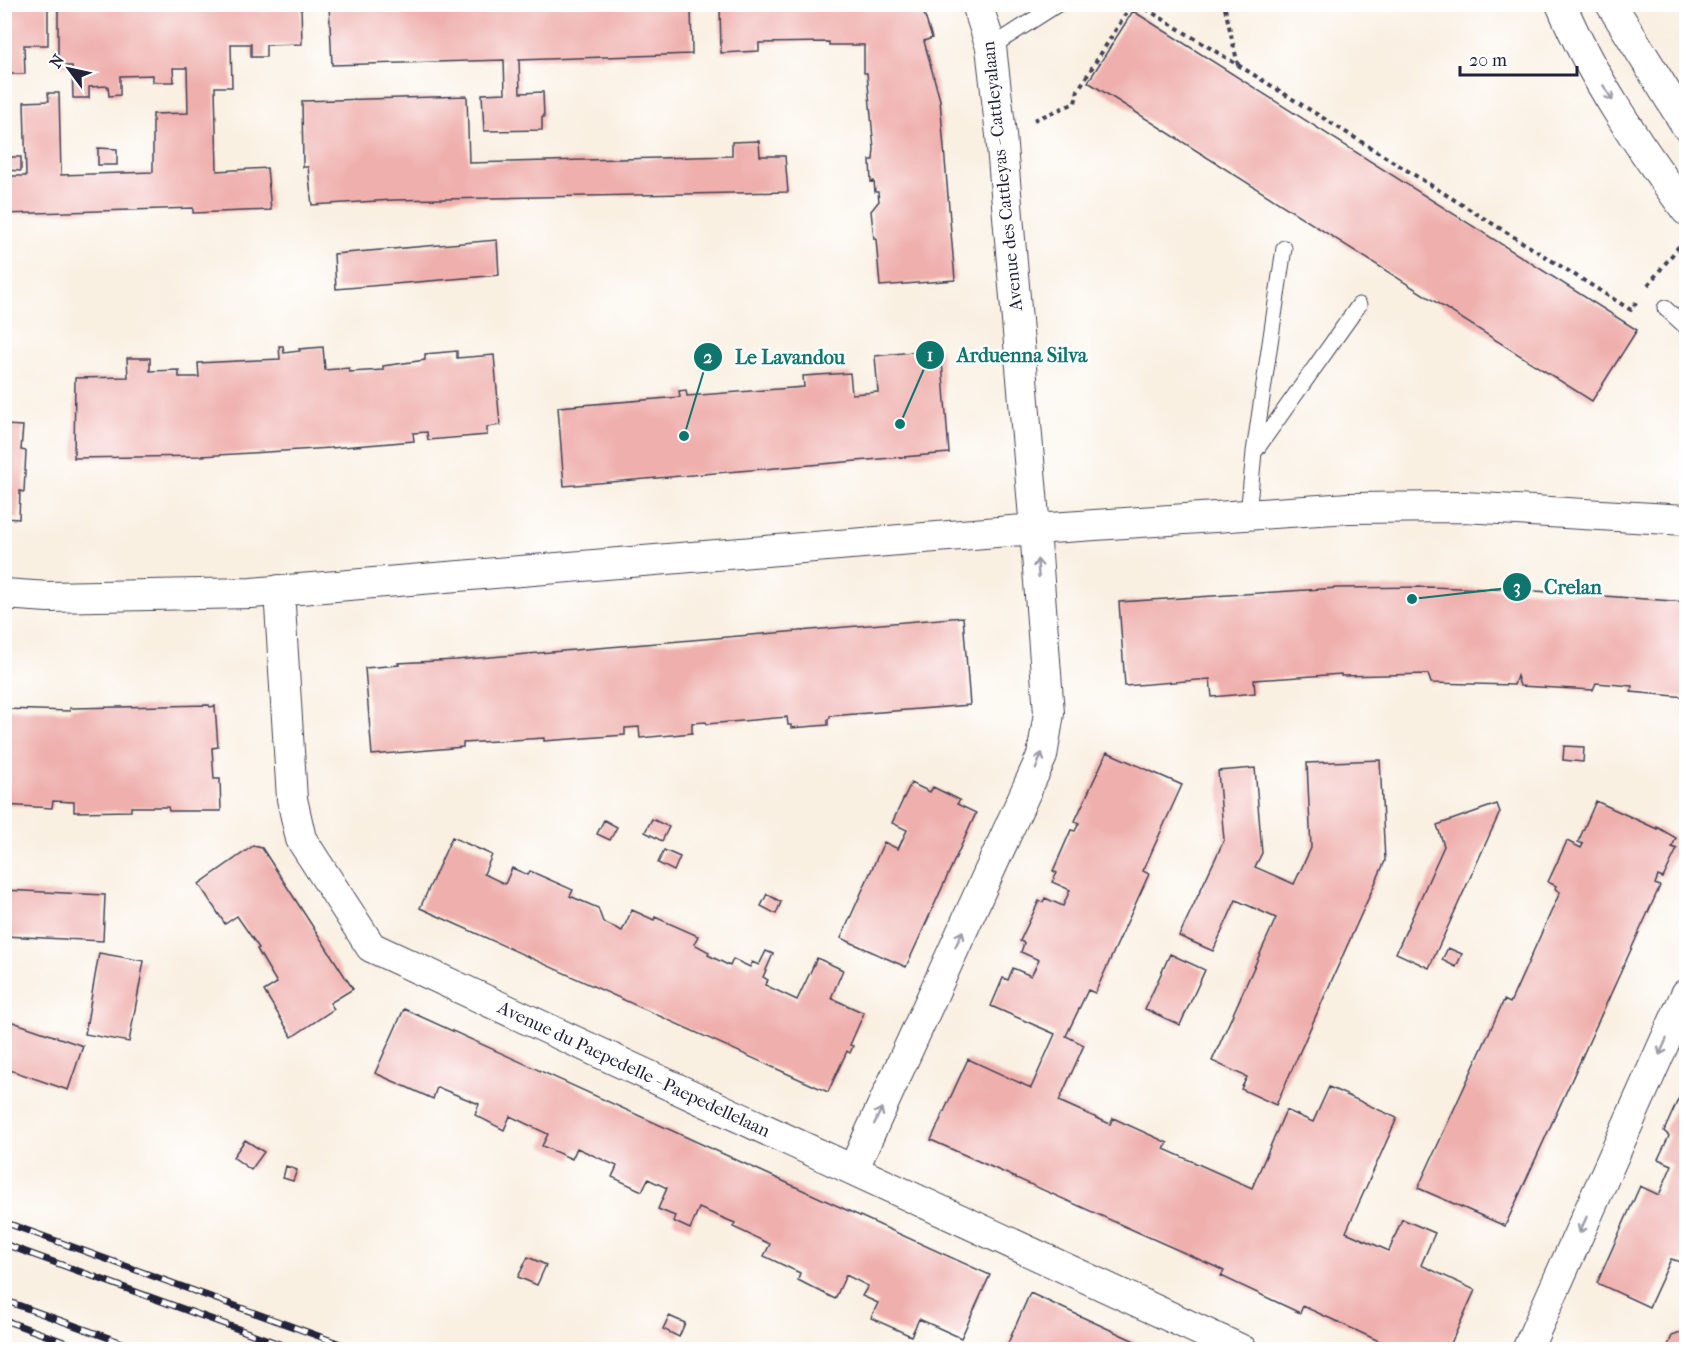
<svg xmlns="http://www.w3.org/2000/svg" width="1691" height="1354" viewBox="0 0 1691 1354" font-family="'IM FELL French Canon',serif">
<rect width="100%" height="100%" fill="#fff"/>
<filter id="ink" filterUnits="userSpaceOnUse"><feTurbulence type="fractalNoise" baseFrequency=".0167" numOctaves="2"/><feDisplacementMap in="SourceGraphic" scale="12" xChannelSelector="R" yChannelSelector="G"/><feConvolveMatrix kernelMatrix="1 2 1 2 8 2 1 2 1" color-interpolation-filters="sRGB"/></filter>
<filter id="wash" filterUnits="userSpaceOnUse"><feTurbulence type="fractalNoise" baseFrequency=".008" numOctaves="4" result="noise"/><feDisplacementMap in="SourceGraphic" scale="24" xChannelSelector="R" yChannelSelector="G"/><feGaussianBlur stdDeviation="1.35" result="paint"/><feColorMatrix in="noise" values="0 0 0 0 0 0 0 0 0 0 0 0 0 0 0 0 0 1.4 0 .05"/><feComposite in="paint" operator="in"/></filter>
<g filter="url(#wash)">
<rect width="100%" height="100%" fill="#f9f0e2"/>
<g id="blocks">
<path fill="#efb0ad" d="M4,4H48V45H24L25,74H4Z
M58,4H301L302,44L266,45V57H251V44H231L232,87H215L217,171L267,168L271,210L193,213V208L4,214V176H26L24,102L49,101L48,93H59L61,175L153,172V114L188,113L187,68H173L174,82H153V75L120,76V95L109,96L108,86L89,87V98H73L72,66H58Z
M329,4H691L692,54L519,60L520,93L543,92L544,117H542V130L484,131L482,94L505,93L504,60L332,65Z
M720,4H921L932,38L924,41L940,100L955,280L880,286L876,239H874L871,211L879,201L878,192H875L874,181L871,182L870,160H873L874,149L867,73H864V45H829V42L759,43V51L721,53Z
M1133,11L1637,330L1592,401L1088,82Z
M467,96L469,163L732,156V142L759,141L760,156H785L788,192L393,200L312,205L308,167H303L302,101Z
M98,148L117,149V165H98Z
M4,157H21V171L4,170Z
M497,240L499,275L336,289L334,254Z
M279,346H283L284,353L300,351L299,349L323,347L325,370L349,368L350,372L383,370V366L425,360V354L457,351V358L494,355L500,425L487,427V435L428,440L427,432L413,433L414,441L331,448L201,456L74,458L75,378L128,377L127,358H150V371L179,370V377H199L198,363L280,359Z
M941,349L949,453L564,486L558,407L680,397L679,391L686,390L687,396L804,387L803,376L850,373L852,394L878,392L875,356Z
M4,425L23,426L21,450L26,451L24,492L20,491L19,519L4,518Z
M1428,587L1521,590L1686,602V697L1631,692L1632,686L1596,683L1593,690L1520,686L1517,676L1514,685L1431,683L1428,674L1341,676V674L1254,680L1255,693L1212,697L1210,679L1125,686L1119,602L1338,588Z
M963,617L970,705L830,716V718L828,719V725L791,728V725H788L787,717L707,724L706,722L692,723V733L640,738L639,727L625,728V735L544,741V738L463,743V747L372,755L365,668L399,665L398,663L456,660Z
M209,705L210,707L215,706L218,747L212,748L214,779H220L221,811H169L168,807H131V811L74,812V802L53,801L52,808L4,805V709L70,711V708H74Z
M1564,746L1584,747L1583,762L1563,760Z
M1107,752L1182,785L1143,871L1149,874L1095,993L1088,990L1066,1036L1084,1045L1059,1101L1110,1124L1113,1118L1168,1143L1164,1149L1252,1188L1286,1110L1313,1122L1329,1087L1397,1118L1346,1232L1389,1251L1402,1219L1435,1233L1421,1265L1475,1290L1448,1350H1383L1376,1346L1379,1341L1353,1329L1303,1306L1300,1313L1221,1276L1224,1271L1216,1267L931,1140L968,1059L1031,1088L1055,1034L991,1006L1003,978L1008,980L1013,968L1031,976L1039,960L1021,952L1024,943L1020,941L1039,901L1043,902L1045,898L1063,906L1070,890L1052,882L1057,873L1053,871L1071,830L1075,831L1079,823L1075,821Z
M1380,760L1385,861L1276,1105L1241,1089L1247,1077L1212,1061L1276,918L1236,900L1213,951L1179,936L1224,840L1218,771L1255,768L1262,853L1255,867L1294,884L1311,848L1307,763Z
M911,783L930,792L933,787L960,800L957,804L976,813L906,967L841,938L884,842L898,849L907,830L892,823Z
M1596,801L1657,829V827L1676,838L1672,847L1677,849L1663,878L1658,876L1655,884L1660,886L1505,1226L1418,1188L1504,1000L1510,1003L1560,892L1555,889L1556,886L1548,882L1567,841L1581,848L1583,844L1578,842Z
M1497,804L1500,812L1429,968L1396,953L1444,846L1437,825Z
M652,819L669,827L662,841L645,832Z
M604,820L617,827L610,840L597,834Z
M452,837L492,855L484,874L505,884L512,868L528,875L530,871L573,890L570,896L598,908L603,922L622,931L632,910L654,920L655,917L698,936L694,944L709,952L708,955L730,966L733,959L750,967L752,962L759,965L766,951L773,954L763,977L768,980L765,985L797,1000L817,958L843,970L831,998L864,1013L850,1045L853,1046L850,1053L847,1051L828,1092L420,908Z
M253,846L262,848L353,989L330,1003L334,1009L292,1037L264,991L277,983L257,949L259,948L237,916L225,924L199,884Z
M664,850L680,857L674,871L658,863Z
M4,890L105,895L103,941L4,936Z
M767,894L781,902L776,914L761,906Z
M1448,948L1462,954L1456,967L1442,960Z
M99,953L144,961L129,1042L85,1034Z
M1170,954L1205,970L1180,1025L1145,1009Z
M404,1009L990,1275L961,1338L919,1319L911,1336L871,1318L878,1303L862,1296L868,1286L846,1275L835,1299L798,1280L800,1273L764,1256L770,1244L733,1227L735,1223L699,1208L690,1229L673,1221L675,1216L658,1209L667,1188L648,1179L642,1191L612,1177L617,1166L577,1148L572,1159L542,1146L548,1134L510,1116L504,1130L475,1115L479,1104L437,1087L433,1099L375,1073Z
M4,1019L83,1046L68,1090L4,1068Z
M1686,1082V1250L1681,1262L1671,1259L1649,1307L1597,1283L1640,1186L1659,1195L1672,1165L1658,1159L1669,1136L1664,1131Z
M245,1140L264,1152L251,1170L233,1157Z
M286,1166L297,1170L293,1181L283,1178Z
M528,1257L546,1265L537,1285L518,1277Z
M1030,1293L1067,1310L1154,1350H1005Z
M669,1316L685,1323L679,1337L663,1329Z
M1686,1331V1350H1666L1672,1336Z"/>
</g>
</g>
<g filter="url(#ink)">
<use href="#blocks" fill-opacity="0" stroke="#424154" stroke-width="1.5"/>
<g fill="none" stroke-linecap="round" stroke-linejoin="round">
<g stroke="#424154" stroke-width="17">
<path id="lane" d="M991,47L1058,4
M1665,308L1686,327
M1256,450L1359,305
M1248,515L1254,452L1284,248"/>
</g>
<g stroke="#424154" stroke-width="32">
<path id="street" d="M1561,4C1592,78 1639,146 1686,210
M1611,4L1686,125
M279,590L292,799L301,839L371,947L1242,1350
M4,594L48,597L251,593L1035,529L1349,508L1464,507L1686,520
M853,1170L1042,756L1049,713L1035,529L1001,135L991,47L977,4
M1527,1350L1686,994"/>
</g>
<path stroke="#424154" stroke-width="4" stroke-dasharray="4.5 4.5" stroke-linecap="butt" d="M1138,4L1238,65L1224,4
M1238,65L1631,310L1637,301
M1034,120L1075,103L1078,90L1132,4
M1648,285L1680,245"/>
<use href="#lane" stroke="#fff" stroke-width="15"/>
<use href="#street" stroke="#fff" stroke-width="30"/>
<g stroke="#22223b" stroke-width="7">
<path id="rail" d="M4,1222L357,1350
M4,1244L296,1350
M4,1300L142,1350
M4,1320L86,1350"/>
</g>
<use href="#rail" stroke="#fff" stroke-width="4.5" stroke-dasharray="14" stroke-linecap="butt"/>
</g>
<defs><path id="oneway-shaft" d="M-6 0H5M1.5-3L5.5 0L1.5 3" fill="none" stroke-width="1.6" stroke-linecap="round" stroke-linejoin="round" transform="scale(1.5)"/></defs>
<g stroke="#9c9ca7">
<use href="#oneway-shaft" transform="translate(1608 93) rotate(59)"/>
<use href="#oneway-shaft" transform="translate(1038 568) rotate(-94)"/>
<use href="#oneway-shaft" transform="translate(1039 761) rotate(-69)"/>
<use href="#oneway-shaft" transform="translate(959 939) rotate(-65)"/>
<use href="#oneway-shaft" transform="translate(1663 1047) rotate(114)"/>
<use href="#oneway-shaft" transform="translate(878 1116) rotate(-65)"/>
<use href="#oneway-shaft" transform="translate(1583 1225) rotate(114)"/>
</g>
</g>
<g text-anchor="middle" stroke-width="5" stroke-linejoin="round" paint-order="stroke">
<g font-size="18" fill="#22223b" stroke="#fff">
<text transform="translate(1002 176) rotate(-96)" y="6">Avenue des Cattleyas - Cattleyalaan</text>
<text transform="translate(634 1069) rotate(25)" y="6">Avenue du Paepedelle - Paepedellelaan</text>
</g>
</g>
<path fill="none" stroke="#0f766e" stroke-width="2" d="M900 424L930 355M684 436L708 357M1412 599L1517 587"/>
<g fill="#0f766e" stroke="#fff" stroke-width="2">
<circle cx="900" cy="424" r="6"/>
<circle cx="684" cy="436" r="6"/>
<circle cx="1412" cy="599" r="6"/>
<circle cx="930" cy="355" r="15"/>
<circle cx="708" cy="357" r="15"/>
<circle cx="1517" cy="587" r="15"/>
</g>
<g font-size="18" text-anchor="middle" font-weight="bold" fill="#fff">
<text x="930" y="361">1</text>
<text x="708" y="363">2</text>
<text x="1517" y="593">3</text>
</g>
<g font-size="20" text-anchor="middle" font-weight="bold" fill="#0f766e" stroke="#fff" stroke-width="5" stroke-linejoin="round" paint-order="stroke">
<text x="1022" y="362">Arduenna Silva</text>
<text x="790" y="364">Le Lavandou</text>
<text x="1573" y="594">Crelan</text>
</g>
<rect width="1691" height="1354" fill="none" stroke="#fff" stroke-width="24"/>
<g transform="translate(69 69) rotate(303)" stroke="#ffffff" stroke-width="4.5" paint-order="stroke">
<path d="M0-4.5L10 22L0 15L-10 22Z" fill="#22223b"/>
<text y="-9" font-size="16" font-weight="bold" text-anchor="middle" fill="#22223b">N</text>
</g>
<path d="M1460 66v9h117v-9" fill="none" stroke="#22223b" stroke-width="3"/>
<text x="1469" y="66" font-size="18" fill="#22223b" stroke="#ffffff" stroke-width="4.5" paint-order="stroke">20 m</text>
</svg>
